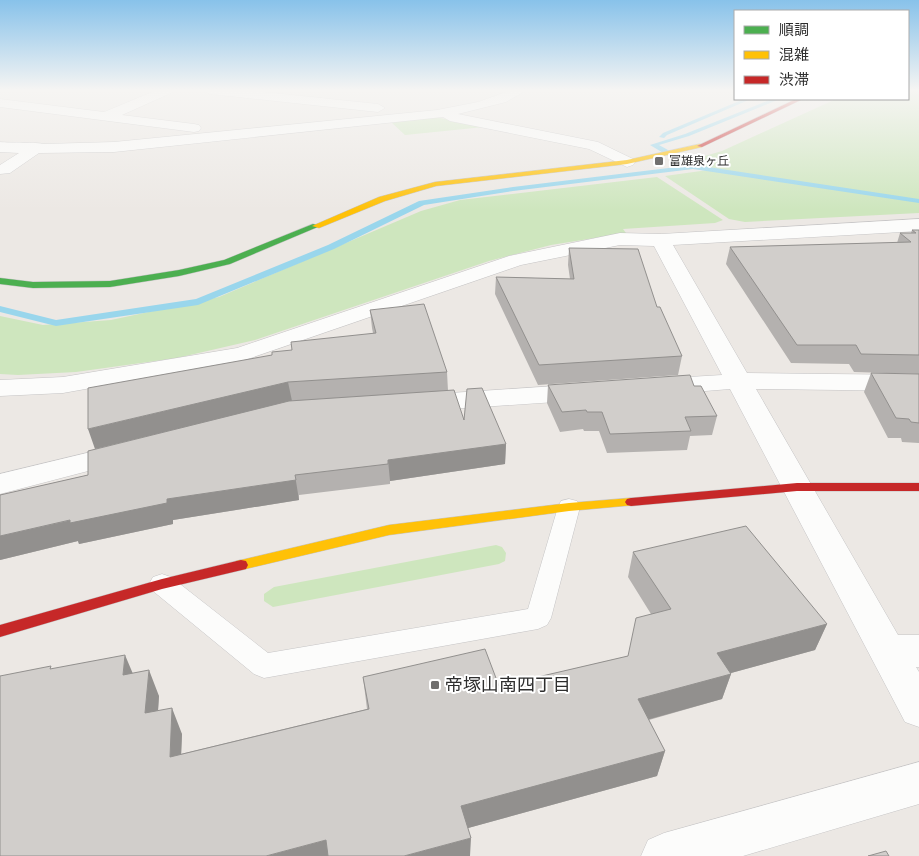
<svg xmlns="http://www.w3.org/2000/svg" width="919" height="856" viewBox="0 0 919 856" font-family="'DM Sans','Noto Sans JP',sans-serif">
<rect width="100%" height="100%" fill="#ece8e4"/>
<path fill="#cee6be" d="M908,90H919V213L745,222L729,219L665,176L708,170L691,160L722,151L836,99H908Z
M436,117L484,127L405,135L391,122Z
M657,177L723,220L715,223L623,229L626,233L551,245L489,261L255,340L177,358L76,372L18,375L0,374V316L43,325L111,320L219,297L421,211L460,200Z
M496,545L502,547L506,553L505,561L499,564L273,607L264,601V594L274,587Z"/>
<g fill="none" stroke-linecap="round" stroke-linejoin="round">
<path fill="#99d6ec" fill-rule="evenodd" d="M744,99H751L667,135L664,138L659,137L663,133Z
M772,99H780L689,136L659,145L695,165L919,199V203L693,169L513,191L424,205L334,249L198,305L56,326L0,312V306L56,320L196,299L328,245L419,201L513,187L685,166L650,145L685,134Z"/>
<g stroke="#c5c4c5" stroke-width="1">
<path id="lane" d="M569,499L577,501L580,507L551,618L547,625L538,629L264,678L254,674L153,591L149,584L153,577L162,574L171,577L268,653L528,609L558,507L561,501Z"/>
</g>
<g stroke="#c5c4c5" stroke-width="1">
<path id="street" d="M157,90H173L171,93L122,115L194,124L199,125L201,128L199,131L194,132L0,107V99L104,112Z
M204,90H244L378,104L385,108L378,112L210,94Z
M512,90H527L506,102L458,114L598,142L633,159L635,162L633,165L627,167L589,149L450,121L443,117L114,152L39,153L10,173L0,174V165L19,153L0,152V142C10,143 37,142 44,144L114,142L437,110L478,102Z
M919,219V231L673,245L747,373L919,375V391L756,389L898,635H919V667H916L919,672V727L905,722L730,389L656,395L647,392L643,387L647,382L656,379L722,375L654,246L620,245L521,265L242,361L63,393L0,396V380L63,377L237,348L509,256L620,233L661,234Z
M585,384L594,387L598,392L594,397L585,400L421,411L412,409L408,403L412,397L421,395Z
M124,444L134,447L138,453L134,459L0,494V474Z
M919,762V804L743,856H641L648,840L664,833Z"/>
</g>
<g stroke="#c5c4c5" stroke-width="1">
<path id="fast" d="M313,224L320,226L230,264L179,276L110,287L33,288L0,284V278L33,282L110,281L179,270L224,260Z"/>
</g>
<g stroke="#c5c4c5" stroke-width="1">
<path id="slow" d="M700,144L703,146L702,147L627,164L436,186L385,201L319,228L312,226L379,197L435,182L627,160Z
M631,498L635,499L637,502L635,505L569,511L389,535L241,570L236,569L234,565L236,561L241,560L389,525L569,503Z"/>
</g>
<g stroke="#c5c4c5" stroke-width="1">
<path id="jam" d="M796,99H803L702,147L697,146Z
M797,483H919V491H797L631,506L627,505L625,502L627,499L631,498Z
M241,560L246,561L248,565L246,569L162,589L0,637V625L162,579Z"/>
</g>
<use href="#lane" fill="#fcfcfb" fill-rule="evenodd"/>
<use href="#street" fill="#fcfcfb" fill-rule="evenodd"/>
<use href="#fast" fill="#4caf50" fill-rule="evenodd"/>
<use href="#slow" fill="#ffc107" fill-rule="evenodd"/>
<use href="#jam" fill="#c62828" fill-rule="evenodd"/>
</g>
<path fill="#b4b1af" d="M912,230H919V374L854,372L849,364L791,363L726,264L730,247L897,243L900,233H911Z
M569,248L657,307L682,356L678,375L538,385L495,294L496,277L570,279L568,265Z
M370,310L447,372L448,391L464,420L506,444L505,464L390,481V484L299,495V500L173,520V524L79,544L78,541L0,560V495L88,475L173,430L95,449L272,355L373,333L372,328Z
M871,373L919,374V443L902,442L901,438H888L864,392Z
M548,385L717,416L712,435L690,436L687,450L607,453L599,431H584L583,429L560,432L547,403Z
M633,552L827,624L815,650L731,673V674L722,699L649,720L665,751L657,776L468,828L0,856L52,669L132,673L159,696L158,711L182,734L181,754L367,709L363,677L499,686L628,656L651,614L628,577Z"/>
<path fill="#92908e" d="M288,382L292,401L95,449L88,429Z
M506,444L505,464L390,481L388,460Z
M295,475L299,500L173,520V524L79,544L78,541L0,560V536L167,499Z
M827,624L815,650L709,679L717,653Z
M125,655L136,681L123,675Z
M149,670L159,696L156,739L145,713Z
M731,674L722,699L632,724L638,699Z
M172,708L182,734L180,782L170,757Z
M665,751L657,776L461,830V806Z
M471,838L470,856H404Z
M326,840L329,856H266Z"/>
<path fill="#d1cecb" stroke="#92908e" d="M912,230H919V355L861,354L856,345H797L730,247L911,242L900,233H916Z
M569,248L638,249L657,307H660L682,356L539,365L496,277L574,279Z
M424,304L447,372L288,382L88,429V388L272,355V352L292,350L291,342L376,333L370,310Z
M871,373L919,374V423L911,422L909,419L896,418Z
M690,375L694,386H701L717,416L685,417L691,431L610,434L602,412H587L586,410L562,412L548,385Z
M482,388L506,444L388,460V464L295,475L296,480L167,499V503L70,523V520L0,536V495L88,475V451L289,401L454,390L464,420L467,389Z
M746,526L827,624L717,653L731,674L638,699L665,751L461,806L471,838L404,856H328L326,840L266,856H0V676L51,666L50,669L125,655L123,675L149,670L145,713L172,708L170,757L369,709L363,677L485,649L499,686L628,656L636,618L671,609L633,552Z
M886,851L889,856H868Z"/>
<linearGradient id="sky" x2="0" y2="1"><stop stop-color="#88c2ea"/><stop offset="0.43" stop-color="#f6f5f3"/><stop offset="1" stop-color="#f6f5f3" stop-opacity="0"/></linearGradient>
<rect width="919" height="210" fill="url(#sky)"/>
<g fill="#706f6e" stroke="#fff" stroke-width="2">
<rect x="654" y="156" width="10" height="10" rx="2.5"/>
<rect x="430" y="680" width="10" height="10" rx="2.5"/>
</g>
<g text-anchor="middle" stroke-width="4" stroke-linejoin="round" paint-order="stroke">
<g font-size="12" fill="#2e2e2e" stroke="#fff" text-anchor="start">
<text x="669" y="165">富雄泉ヶ丘</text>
</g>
<g font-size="18" fill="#2e2e2e" stroke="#fff" text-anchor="start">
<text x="445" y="691">帝塚山南四丁目</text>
</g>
</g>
<rect x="734" y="10" width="175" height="90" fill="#ffffff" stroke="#ababab"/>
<rect x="744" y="26" width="25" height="8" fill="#4caf50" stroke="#ababab"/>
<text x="779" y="35" font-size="15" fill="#2e2e2e">順調</text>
<rect x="744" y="51" width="25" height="8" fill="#ffc107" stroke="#ababab"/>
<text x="779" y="60" font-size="15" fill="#2e2e2e">混雑</text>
<rect x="744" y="76" width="25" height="8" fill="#c62828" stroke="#ababab"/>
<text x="779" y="85" font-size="15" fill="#2e2e2e">渋滞</text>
</svg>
